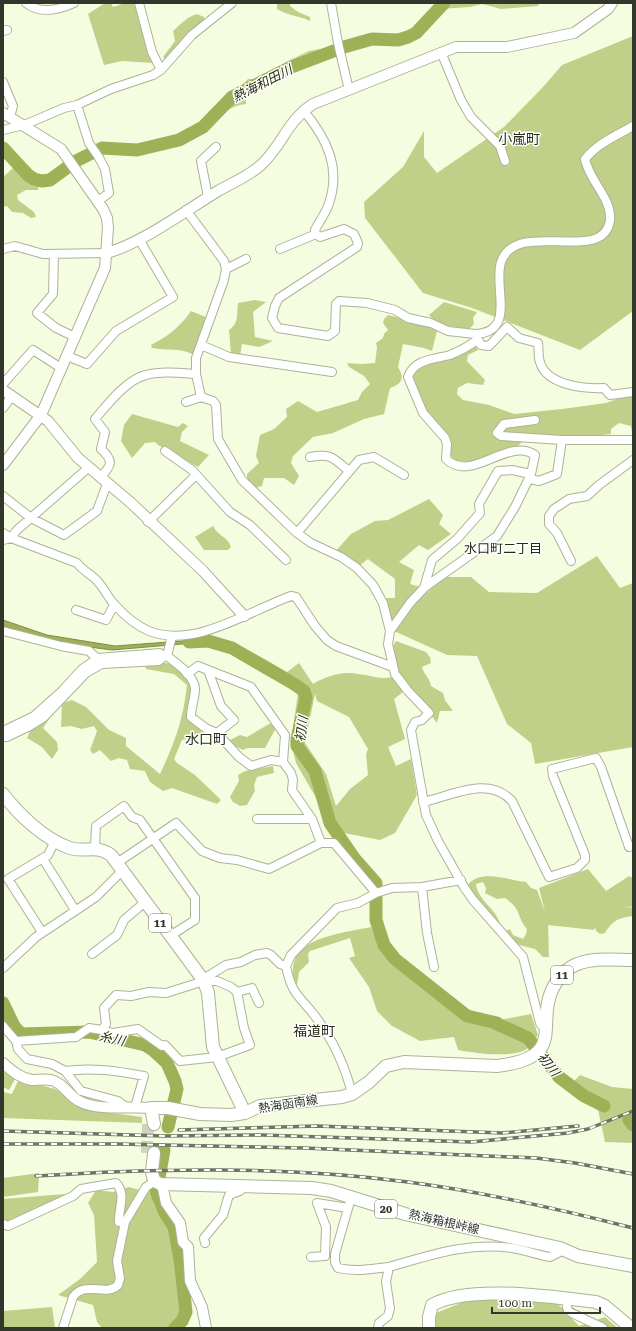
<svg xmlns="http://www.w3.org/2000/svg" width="636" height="1331" viewBox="0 0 636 1331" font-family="'Roboto Serif','Noto Sans JP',serif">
<rect width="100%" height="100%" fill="#f5fde0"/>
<path fill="#c0d089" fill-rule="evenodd" d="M105,3H111L113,7L125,3H136L153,63L122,61L104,65L88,14Z
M277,3H290V6L298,12L310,17V21C298,15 288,16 277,9Z
M444,3H539L538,6L501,9L482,4L470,7L439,9Z
M197,14L204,17V22L167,61L163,57L175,41L173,31C181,24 187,17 197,14Z
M633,36V311L580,350L472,308L423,293L365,218L364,202L403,167L424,131V157L437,173L504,127L543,87L562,65Z
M332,45L335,47L330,54L278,77L259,87L248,91L246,95V104C232,105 221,116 208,116V112L230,96L248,79H262L283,69L286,62L309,51L327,48Z
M13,168L39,186L38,190H26L17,195L18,200L34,212L36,217L31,218L23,213L12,212L7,206L3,207V177Z
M255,300L266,302L253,312L255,337L273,341L259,347L242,344L240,356L231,354L229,330C240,322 236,315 238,303Z
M444,302L477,312L473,318L474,324L469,329L437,324L429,315Z
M191,311L208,318L194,355C180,347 167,351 152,348L151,345C167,337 181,326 191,311Z
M388,315L430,326L437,331L432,351L424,348L403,344L398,367C405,378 402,384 390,388L384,414L364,419L333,433L313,437L293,456L291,463L299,476L294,485L284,478H264L262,486L255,488L247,480V474L259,463L256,456L260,435L274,429L287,417L286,409L298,401L317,412L358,400L362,392L370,384L364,376L349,367L347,363L362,364L375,363L377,348L376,343L383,338L384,334L388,330L383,323L384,319Z
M475,345L478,350L468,355L467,361L485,380L483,385L467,383L458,388L457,394L463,400L489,405L514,414L562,409L606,403L622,397H633V440L631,426L619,423L611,429V434L586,437L525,439L517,447L474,462L455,461L451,456L450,442L423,406L413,375L418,367L451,358Z
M132,414L178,427L183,423L188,426L182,432L180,441L209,455L198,467L158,445L155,442L145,443L132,458L121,441L124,425Z
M429,499L443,515L439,524L451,534L428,550L419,545L399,562L414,570L410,584L424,588L393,628L386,598H395V579L368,559L359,566L335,552L351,534L375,521L388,520Z
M213,526C217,535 228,537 231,547L228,550H204L195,537Z
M597,556L620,588L633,583V747L535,764L531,743L507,724L477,656L447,655L394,631L419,599L445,577H471L489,592L537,593Z
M208,639C239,643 260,656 287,672L299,663L313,684C327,676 342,671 358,674C371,675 379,680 392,677L403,692L394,699L405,739L388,747L396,766L411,759L417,795L395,833L380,840L339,832L330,828L326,815L296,763L291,742L298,693L282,682L232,652L203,646ZM315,694L317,701L349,717L368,749L366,754L368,775L350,789L336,806L326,774L305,743Z
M396,641L426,652L430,657L431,663L422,667C424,675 430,678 431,686L443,693L445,700L453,711H440L437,723L409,687L400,679L392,648Z
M155,662L175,664L194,688L191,716L201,728L203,736L182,740L174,759L177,763L195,775L221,800L217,804L172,788L163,791L150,782L145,771L130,769L127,760L119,758L111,761L100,750L93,754L90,750L97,731L94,726L82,729L71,726L61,727L62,703L72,700L86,707L109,730L126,738V746L160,774C175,742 183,720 187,685L174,674L146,669L145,664Z
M47,717L50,718L43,728L57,742L58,750L52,759L42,747L27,738L30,731Z
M269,724H274L276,728L265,748H248L243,750L231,744L230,740L240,735L247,737Z
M273,766L274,773L257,777L254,785L255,791L247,805L240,806L233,802L230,797L239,781L238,775L245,771Z
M588,869L606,891L629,876L633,878V907L624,906L633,908V916C618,918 612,921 605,933L600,934L596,931L595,927L594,930L548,925L549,957H543L535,949L519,945L504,932L510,929L513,935L523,939L526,934L527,929C515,914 523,911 505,898L497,899L485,893L486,888L483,882L476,884C478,900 495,908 500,923H493L467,886C480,868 507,880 526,882L531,888L537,890L545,912L539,888Z
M371,927L379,946L421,987L439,995L452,996L468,1009L476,1013L480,1022L484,1023L531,1014L538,1035C535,1039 532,1045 528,1048C516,1059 473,1053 458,1050L454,1037L420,1041L392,1026L377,1011L369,987L349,958L355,956L350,938L310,951L308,954L309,962L299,972L297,985C292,977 292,971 294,962C301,936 349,932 371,927Z
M3,1069L15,1079L9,1090L3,1087Z
M580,1075L612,1087L633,1089V1143L605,1142L597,1105L574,1081Z
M19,1079L55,1089L89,1110L142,1117V1123L3,1118V1092L12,1094Z
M39,1173L38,1192L3,1197V1178Z
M129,1187L154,1194L173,1230L182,1328H102L97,1322L93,1305L58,1295L80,1279L97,1262L94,1215L88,1203L96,1190L113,1192Z
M65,1194L64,1199L3,1224V1199Z
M473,1298H505L557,1303L579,1326L605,1317L618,1328H434L436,1313Z
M52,1307L55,1328H3V1311Z"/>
<path fill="#9fb157" stroke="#7f8c4a" d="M3,620L47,635L115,646L208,639L205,642L112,650L74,645L29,634L3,626Z"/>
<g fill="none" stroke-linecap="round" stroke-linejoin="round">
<path stroke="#9fb157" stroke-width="13" d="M3,148L28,175L34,179L42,181L50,180L76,161L102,148L137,150L179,140L203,127L232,97L289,68L344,47L372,39L398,40L408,37L416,33L444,3
M189,642L208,641L232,648L294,684L304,691L306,698L297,739V746L315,771L330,823L354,858L376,883V920L384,945L395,959L467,1016L497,1023
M3,1003L14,1026L21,1034L89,1032L145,1045L153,1050L167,1063L175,1081L177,1089L168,1127
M495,1023L528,1038L559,1077L584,1096L604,1106
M629,1120L633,1125
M159,1178L164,1150
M157,1188L156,1191L165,1213L174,1227L180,1259L186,1312L182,1321L175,1328"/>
<path stroke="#ced5bc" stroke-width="12" stroke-dasharray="12 6" stroke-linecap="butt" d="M147,1153L148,1124"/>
<g stroke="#acb398" stroke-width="10">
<path id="minor" d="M26,3C40,14 59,10 74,3
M139,3L152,52L161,70
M331,3L338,43L349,90
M3,31L7,30
M441,52L461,100L471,117L500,146L505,161
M3,82L13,106L10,117
M77,105L89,143L98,156L105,169L109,193L98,201
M303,110C327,138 342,169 328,206C325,214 319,222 315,230L316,234
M3,130L24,125L64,108L77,105L111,89L153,75L161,70L192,35L232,3
M208,197L201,161L216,147
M186,210L224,261L226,269L224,280L196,358V374L201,397L213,401L216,405L218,439L242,480L297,533L311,543L341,557L357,568L373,585L383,603L390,631L388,644L395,674L408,691L429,713L422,720L415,722L411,730L426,815L438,841L464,887L473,900L523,957L540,1023L546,1031
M316,234L320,237L344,229L354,234L358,243L357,247L279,298L275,306L272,318L278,328L328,336L335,331L336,304L339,301L367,303L395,310L408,318L431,323L448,331L475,334L481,345L489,346L507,327L519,338L538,343C539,349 538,357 540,362C546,385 584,389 604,388L610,395L633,392
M3,249L15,246L43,254L107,253
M280,249L316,234
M54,254L53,294L37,313L56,328L75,337
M226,269L246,259
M475,334C517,332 493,288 501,262C517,217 604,266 610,220C612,198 589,181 585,159C598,143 616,136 633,126
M201,345L229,357L332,372
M67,356L87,364L116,331L173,297L139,239
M3,384L33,350L61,368
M186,402L201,397
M3,408L12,396
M535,420L504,424L497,433L501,436L562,440
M165,451L192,470L230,512L250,525L286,560
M310,457C331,453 333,458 349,471
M100,478C112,465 114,461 101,449L105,432L95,419C107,405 127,379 146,375C162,371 179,373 196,374
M530,479L539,481L557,474L562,440H633
M3,496L31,518L64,535L97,511L107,484
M148,522L195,476
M3,533L11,538L77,563C84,572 93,575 99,583C105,590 109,599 115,605C124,615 137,626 149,631C194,649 249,611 291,596L296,597L315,626L327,640L336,646L393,667
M297,533L359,460L374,457L404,475
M3,540L11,538L17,530L88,468
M571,561L557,533L549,524V516L554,509L569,499L587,496L599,485L633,460
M425,587L497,536L515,507L531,474
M76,610L106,620L114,605
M3,631L61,646L89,651L101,662
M390,631L410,603L424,588L432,560L457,539L480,513L479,504L498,471L512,470L531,474L535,455C508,436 472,484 446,459L447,444L445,438L423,413L408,377C414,359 435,359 450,355C460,351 469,346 477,340
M167,656C176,663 195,676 195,689C195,698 191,707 191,717L207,729L217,733L239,757L251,766L271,760L283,762L291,773L293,780L292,790L312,819L321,843
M208,670L221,706L234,720L217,733
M187,674L198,666L251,687L285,735L283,762
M3,731L34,716L62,691L82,669L98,658L160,653L163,657
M3,737H7L28,727L44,717L86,673L102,664L159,661L163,657L167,656L172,636
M423,802C452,796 488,775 512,801L549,877L577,868L585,860V855L553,776L552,769L596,758L601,767L629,847L633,846
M257,819H312
M95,848L96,826L124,806L132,817L140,820L195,898V920L170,936
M43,859L75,910
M117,863L176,823L202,851L220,858L237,860L269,869L321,843H334L376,893
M422,887L427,933L434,967
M42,932L8,879L48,855L55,841
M92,954L117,935L124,920L145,902
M3,968L36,937L96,897L122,871
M202,980L226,965L241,962L255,955L267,953L271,955L280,964L286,966
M237,992L252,988L259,1003
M3,1026L16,1041L18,1049L27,1059L52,1064L65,1071L81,1091L118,1101L126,1107
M16,1041L76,1037L89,1028L102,1030L106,1024L104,1008L116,995L131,996L149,992L166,993L204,981H217L231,987L237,992L244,1028L250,1045L217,1057L180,1061L165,1045L162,1046L138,1029L113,1033L102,1030
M65,1071C92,1067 117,1071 144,1076L135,1107
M352,1094C345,1065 333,1040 315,1016C298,994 292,995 286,966L291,955L337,908L358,903L376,893L392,888L422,887L461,880
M351,1198L335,1254V1262L338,1268C355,1272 372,1269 389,1267
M3,1224L8,1226L73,1196L81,1189L116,1183C127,1195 118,1208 119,1222H125
M205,1243L204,1238L223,1215L229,1195L240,1191L243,1185
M311,1257L325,1256L326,1227L317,1203L348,1208
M566,1300C567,1302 566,1307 568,1310C569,1313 597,1324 603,1328
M63,1328L73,1297C85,1280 107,1297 118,1285L120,1278L117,1261L125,1222L146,1187L155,1181
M378,1328L379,1323L388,1316L390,1308L386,1282L389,1267C431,1255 467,1242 512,1248C525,1250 537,1255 550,1257L564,1250"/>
</g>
<g stroke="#acb398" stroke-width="12">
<path id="tertiary" d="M3,113L61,149L103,209L107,218L108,228L105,268L41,415L3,465
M107,253C144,242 185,211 218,191C232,183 251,175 262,164C283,144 287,121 313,104L456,47H507L574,33L608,9L612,3
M3,390L48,421L78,458L130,502L203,571L244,616
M3,1063C12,1071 20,1078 32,1080C38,1080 45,1079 51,1080C64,1083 69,1097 81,1102C100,1111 130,1106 151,1108
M162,1184L166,1203L180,1223L183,1242L188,1247L190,1281L202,1307L206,1328"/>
</g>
<g stroke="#acb398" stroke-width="14">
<path id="primary" d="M3,794C19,815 44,839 70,848C85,853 95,844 111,855L204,981L208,993L213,1047L245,1113
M151,1108H168L200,1114L231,1115L245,1113L260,1106L342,1097L352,1094L369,1082L386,1066L404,1062L497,1066C573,1057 530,1021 557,981C562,974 568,968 575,965C593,957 614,960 633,960
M151,1108L154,1124
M154,1153C154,1163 147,1179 160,1184L312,1188L331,1191L405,1214L560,1248L578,1256L633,1266
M429,1328V1317L432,1305C469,1284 553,1297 596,1302L605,1306L631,1328"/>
</g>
<use href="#minor" stroke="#fff" stroke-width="8"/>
<use href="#tertiary" stroke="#fff" stroke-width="10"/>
<use href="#primary" stroke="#fff" stroke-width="12"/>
<g stroke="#6f7463" stroke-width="3.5">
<path id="rail" d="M179,1130L317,1126L502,1133L578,1126
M3,1131L163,1136L262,1135L471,1142L568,1133L588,1129L633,1111
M3,1144H118L304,1148L536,1158L575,1163L633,1174
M36,1176C160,1168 284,1166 408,1182C484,1192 559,1209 633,1228"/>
</g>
<use href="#rail" stroke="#fff" stroke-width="2" stroke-dasharray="6" stroke-linecap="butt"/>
</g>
<g text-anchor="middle" stroke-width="3" stroke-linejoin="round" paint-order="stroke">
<g fill="#fff" stroke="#70726b" stroke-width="1">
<rect x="149" y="914" width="22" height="18" rx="3"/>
<rect x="551" y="966" width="22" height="18" rx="3"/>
<rect x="375" y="1200" width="22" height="18" rx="3"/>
</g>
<g font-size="11" font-weight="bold" fill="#33362b">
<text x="160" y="927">11</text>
<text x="562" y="979">11</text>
<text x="386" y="1213">20</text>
</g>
<g font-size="12" fill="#33362b" stroke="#fff">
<text transform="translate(288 1104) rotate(-9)" y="4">熱海函南線</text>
<text transform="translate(444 1222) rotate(13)" y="4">熱海箱根峠線</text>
</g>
<g font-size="13" font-style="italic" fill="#292f08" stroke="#fff">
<text transform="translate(262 83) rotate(-27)" y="5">熱海和田川</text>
<text transform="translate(301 729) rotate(-82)" y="5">初川</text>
<text transform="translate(112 1038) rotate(13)" y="5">糸川</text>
<text transform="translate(549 1064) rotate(51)" y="5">初川</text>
</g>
<g font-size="13" fill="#282d17" stroke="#fff">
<text x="503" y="553">水口町二丁目</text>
</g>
<g font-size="14" fill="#282d17" stroke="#fff">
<text x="519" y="144">小嵐町</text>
<text x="206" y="744">水口町</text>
<text x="314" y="1036">福道町</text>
</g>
</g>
<rect width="636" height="1331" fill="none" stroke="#33362b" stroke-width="8"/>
<path d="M492 1307v6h108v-6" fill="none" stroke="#33362b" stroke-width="2"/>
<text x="498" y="1307" font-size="12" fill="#33362b" stroke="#ffffff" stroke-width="3" paint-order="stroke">100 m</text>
</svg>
